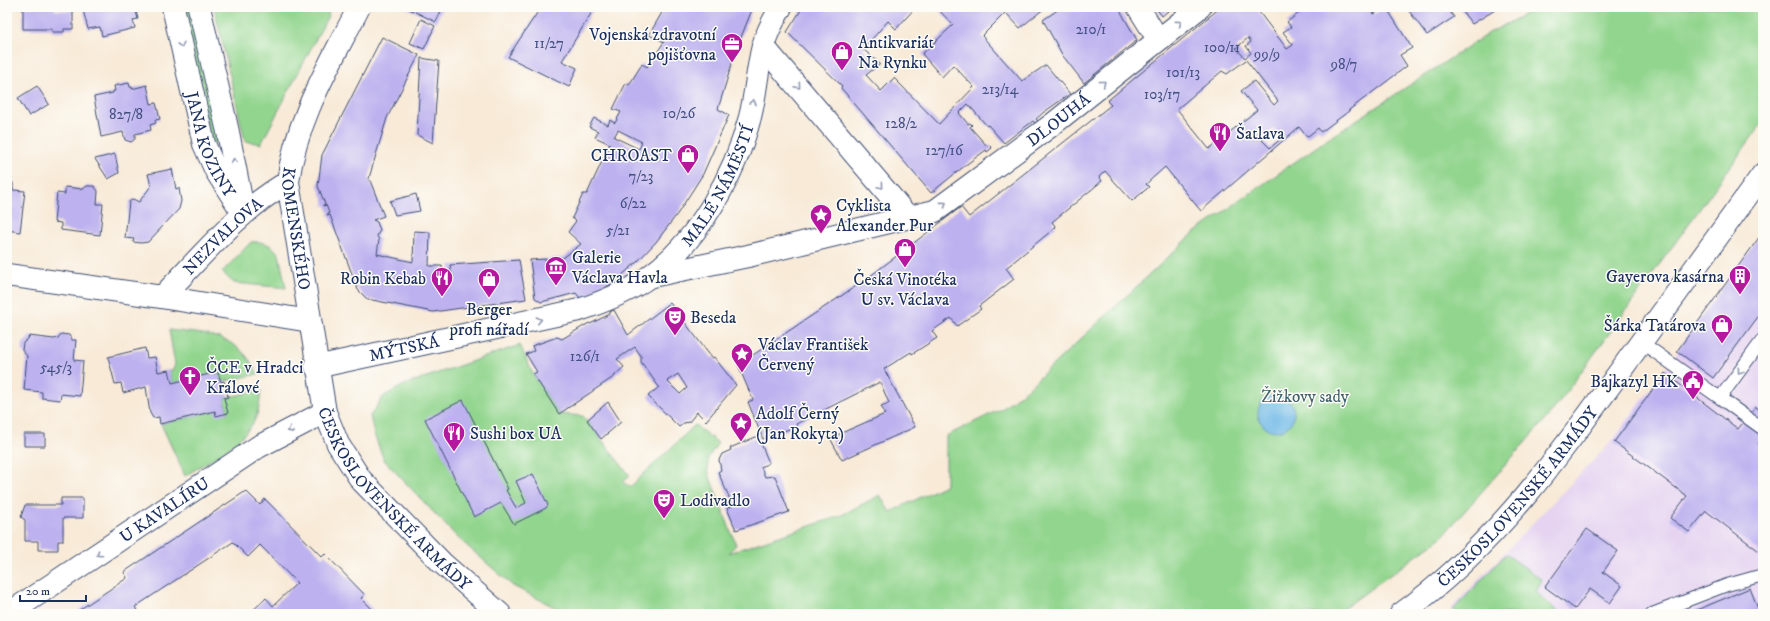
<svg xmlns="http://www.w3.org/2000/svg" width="1770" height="621" viewBox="0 0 1770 621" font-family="'IM FELL DW Pica',serif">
<rect width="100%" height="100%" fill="#fdfcf7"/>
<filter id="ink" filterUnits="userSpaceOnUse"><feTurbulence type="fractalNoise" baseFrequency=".025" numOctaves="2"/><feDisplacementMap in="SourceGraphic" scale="8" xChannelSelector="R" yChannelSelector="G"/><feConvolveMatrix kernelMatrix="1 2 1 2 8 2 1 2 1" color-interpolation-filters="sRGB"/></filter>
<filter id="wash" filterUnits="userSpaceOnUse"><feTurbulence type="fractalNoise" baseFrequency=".012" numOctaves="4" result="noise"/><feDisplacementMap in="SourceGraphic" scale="16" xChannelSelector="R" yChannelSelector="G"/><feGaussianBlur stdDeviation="0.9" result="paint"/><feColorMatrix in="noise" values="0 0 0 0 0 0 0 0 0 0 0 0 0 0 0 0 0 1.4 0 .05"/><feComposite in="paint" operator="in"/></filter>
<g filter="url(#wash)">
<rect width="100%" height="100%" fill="#f8ead7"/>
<path fill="#e5d3f1" d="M1763,236V614H1454L1450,609L1611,442Z"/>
<path fill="#92d58e" stroke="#568276" d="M180,7H192L220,140L216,143L211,141Z
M214,7H324L329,14L261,144L245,141Z
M1539,7H1763V122L1552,412L1441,538L1336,614H568L513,586L457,537L384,460L374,434L370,416L384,396L406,384L520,345L533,374L559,414L583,416L630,476L623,482L630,487L695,425L718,443L708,458V472L736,545L728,553L840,516L880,495L890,512L946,485V436L1003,408L1025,391L1194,233L1326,140L1489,33Z
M251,242C264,241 271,244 279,254L286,288L234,283L222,272Z
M169,330C210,335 237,333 258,374L221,382L218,373L172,383L169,371L173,370L175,364Z
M261,390C260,401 259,414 253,423C238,447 208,461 185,476L161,424L215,411L228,413L224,398Z
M1506,554L1542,580L1536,592L1560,614H1457L1453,610Z"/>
<path fill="#6cb8e6" stroke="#4474a2" d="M1258 413a18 18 0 1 1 36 0a18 18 0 1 1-36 0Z"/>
<g id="blocks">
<path fill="#bdb2ef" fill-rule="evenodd" d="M23,7H55V10L73,11V29H64V32H52V29H23Z
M98,7H135L138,19L133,20L135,28L102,36L100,27L88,29L83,10Z
M405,7H443L436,22Z
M541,7H595L562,61L577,68L569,87L508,57Z
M661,7H753L736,50L718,109L729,115L703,174L678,213L656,242L637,262L614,282L593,296L581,299L576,293L541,302L535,298L530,260L563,258L581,244L568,232L576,221L572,218L583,194H587L610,144L595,137L598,131L589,127L594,118L608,125L610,120L615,123L621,112L613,109L626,83L629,85L642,64L647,67L664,42L649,35L664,9ZM618,130L642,142L639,149L614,137Z
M803,7H916L896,29L888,21L863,49L880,64L866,75L881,91L894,78L939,124L974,87L953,65L942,77L922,54L953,25L936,7H1008L1004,11L1005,13L982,36L1022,81L1046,65L1070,94L1044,112L1036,119L1038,121L1035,123L1033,121L1004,143L988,125L987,126L968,104L959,113L968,124L970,123L972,125L970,127L987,146L989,145L992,148L987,152L986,150L967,164L931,193L841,88L842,86L787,32Z
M1015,7H1046L1020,28L1007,14Z
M1062,7H1118L1137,40L1084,83L1063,56L1043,20Z
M1155,7H1173L1162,16Z
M1221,7H1254L1256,8L1287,49L1293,45L1283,32L1291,27L1287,22L1307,7H1359L1360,9L1364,7H1369L1374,14L1386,7L1412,48L1400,55L1407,66L1349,110V111L1321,132L1318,128L1307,137L1299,127L1201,211L1165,167L1146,184L1149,187L1132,201L1105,171L1099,177L1102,181L1052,222L1056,227L1006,268L1014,279L979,306L981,309L957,326L951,318L932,331L937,338L912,354L911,352L884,369L915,427L842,460L830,438L885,414L881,406L889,403L880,382L796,424L797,426L763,439L748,402L753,400L738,365L865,280L961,207L969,217L1111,105L1107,101ZM1248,38L1251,42L1246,46L1251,53L1245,58L1236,48ZM1246,60L1278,101L1274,105L1254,81L1241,91L1257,110L1209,149L1177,109L1222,71L1227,74ZM1274,129L1282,138L1270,148L1262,140Z
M1406,7H1446L1454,17L1427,35Z
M1459,7H1500L1472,24Z
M421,19L435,26L424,49L410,43Z
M382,37L419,55L387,118L369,178L384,216L373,220L377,222L380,230L377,236L379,240L377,254L413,262L414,231L430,232L429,266H442L443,279L452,277L450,265L519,260L526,299L433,312L367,299L358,290L330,215L327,216L329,213L326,205L323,206V205L325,204L318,186L322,155Z
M421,58L439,61L433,143L417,135Z
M129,83L130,87H132V89L147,85L151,104L156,103L160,119L155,120L156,123L150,125L151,130L135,134V139L131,142L125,140L123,132L101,137L94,97L113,93V91H115L114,86Z
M37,86L49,104L29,116L18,98Z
M115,154L119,173L108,179L95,159Z
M172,169L176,189L179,188L181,201L179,209L148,242L141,243L133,242L134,239L125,238L129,202L133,199L139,202L151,186L148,174Z
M7,176L13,183V190L25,191L20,232L7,230Z
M87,186H94L98,191L97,204H103L100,235L61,230V223L54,222L57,193L65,194V187L83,189Z
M416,194L420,211L395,215L390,201Z
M1763,232V310L1713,378L1677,351Z
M670,303L712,358L714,357L736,385L706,421L697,412L689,422L684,423L679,427L648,396L659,387L641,362V356L635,347L617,359L624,367L615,375V376L559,414L533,374L537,372L526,354L534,351L532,346L557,337L562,339L589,323L590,324L610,314V312L614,310L628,335ZM678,374L687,388L680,394L667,381Z
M61,334L69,335L72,340H76L74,360L83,361L80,396L61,394L60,400L42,398V392L24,390L27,356L22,350L23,343L28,339L29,336L54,339L58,338Z
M145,348L147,358L155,357L158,372L169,370L172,383L218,372L221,382L224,381L228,397L224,398L228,413L216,416L215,411L160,424L159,417L153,418L150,413L146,387L123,393L121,383L115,384L108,357Z
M1665,373L1738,429L1756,407L1763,412V436L1758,444L1763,447V554L1706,511L1689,532L1670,518L1687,496L1614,442Z
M463,400L508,489L506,490L516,508L526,503L516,481L533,474L548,505L546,508L514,524L501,503L474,517L425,419Z
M608,402L621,422L601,439L587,420Z
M24,434H45V446H24Z
M758,436L769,463L761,467L765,477L775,476L789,512L736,530L727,508L733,506L718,472L721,470L719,460L722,454L731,450L730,448Z
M246,491L260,505L265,499L322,557L325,554L365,595L361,598L377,614H249L266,598L273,606L297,583L260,545L248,557L233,542L135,607L137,610L131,614H73L127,578L124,572Z
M61,498H83V518H63V541H58V550H38V541H25V520L21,517L25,505H61Z
M1587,529L1618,551L1603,572L1622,586L1610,603L1590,589L1575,609L1545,587Z
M1750,588L1760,614H1687Z"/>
</g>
</g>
<g filter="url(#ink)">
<use href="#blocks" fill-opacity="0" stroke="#3c4b70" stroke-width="1"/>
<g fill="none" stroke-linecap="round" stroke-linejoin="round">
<g stroke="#3c4b70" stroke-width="14">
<path id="lane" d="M1763,339L1720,398L1763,429
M1641,342L1720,398
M1652,614L1727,585L1763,575"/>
</g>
<g stroke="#3c4b70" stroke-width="24">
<g id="street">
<path id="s1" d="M173,7L204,144L216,171L243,213"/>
<path d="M199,7L228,132L242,204"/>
<path d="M1138,7L1158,39"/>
<path d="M763,46L908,217"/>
<path id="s2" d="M652,276L748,256L935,211L1053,124L1200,7"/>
<path id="s3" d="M316,367L579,310C603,302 629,292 650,276C698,241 735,175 750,117C756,94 757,69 763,46C767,32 774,19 781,7"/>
<path id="s4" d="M8,614L258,447L325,412"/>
</g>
</g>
<g stroke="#3c4b70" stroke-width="24">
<g id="secondary">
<path id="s5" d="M359,7C331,63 296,118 288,182L325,412L338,444L361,480L442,563L500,614"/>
<path d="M7,275L162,297L310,321"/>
<path id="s6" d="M162,297C202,256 239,210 288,182"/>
<path id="s7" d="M1401,614C1493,548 1561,454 1626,363C1672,300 1717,237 1763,174"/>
</g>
</g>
<use href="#lane" stroke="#fff" stroke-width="12"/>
<use href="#street" stroke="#fff" stroke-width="22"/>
<use href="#secondary" stroke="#fff" stroke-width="22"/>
</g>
<defs><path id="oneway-chevron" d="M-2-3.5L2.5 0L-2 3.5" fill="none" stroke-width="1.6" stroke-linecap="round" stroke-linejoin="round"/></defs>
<g stroke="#8d97ae">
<use href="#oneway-chevron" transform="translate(1179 23) rotate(-37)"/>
<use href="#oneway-chevron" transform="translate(181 45) rotate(77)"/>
<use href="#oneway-chevron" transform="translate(1103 83) rotate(-39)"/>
<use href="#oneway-chevron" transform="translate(798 86) rotate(50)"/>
<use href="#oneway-chevron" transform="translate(753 102) rotate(-78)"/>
<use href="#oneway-chevron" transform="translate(234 161) rotate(-101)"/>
<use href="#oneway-chevron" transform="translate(881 186) rotate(50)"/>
<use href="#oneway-chevron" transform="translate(944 204) rotate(-37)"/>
<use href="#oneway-chevron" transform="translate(539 320) rotate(-12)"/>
<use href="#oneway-chevron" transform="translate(1740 371) rotate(126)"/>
<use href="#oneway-chevron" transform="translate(290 430) rotate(153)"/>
<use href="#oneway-chevron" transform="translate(99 554) rotate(146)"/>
</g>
</g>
<defs>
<g id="office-pin" transform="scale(1.15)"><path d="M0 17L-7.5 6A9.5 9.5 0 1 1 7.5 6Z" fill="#b5179e" stroke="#fdfcf7"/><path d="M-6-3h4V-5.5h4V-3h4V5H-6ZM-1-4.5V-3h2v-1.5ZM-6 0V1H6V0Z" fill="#fff"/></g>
<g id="shop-pin" transform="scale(1.15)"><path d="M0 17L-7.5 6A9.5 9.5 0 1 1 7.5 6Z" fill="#b5179e" stroke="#fdfcf7"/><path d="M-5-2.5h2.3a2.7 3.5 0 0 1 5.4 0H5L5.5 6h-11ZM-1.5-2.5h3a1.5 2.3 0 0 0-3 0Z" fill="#fff"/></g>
<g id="restaurant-pin" transform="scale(1.15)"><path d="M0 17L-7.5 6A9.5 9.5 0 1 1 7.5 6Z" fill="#b5179e" stroke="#fdfcf7"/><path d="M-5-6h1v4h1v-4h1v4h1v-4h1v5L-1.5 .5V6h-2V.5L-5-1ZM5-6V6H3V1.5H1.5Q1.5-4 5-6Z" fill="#fff"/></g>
<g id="sight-pin" transform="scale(1.15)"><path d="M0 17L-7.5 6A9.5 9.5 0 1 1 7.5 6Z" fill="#b5179e" stroke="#fdfcf7"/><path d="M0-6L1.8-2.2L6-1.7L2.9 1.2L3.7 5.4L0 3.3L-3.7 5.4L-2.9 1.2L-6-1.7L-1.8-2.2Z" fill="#fff"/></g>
<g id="museum-pin" transform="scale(1.15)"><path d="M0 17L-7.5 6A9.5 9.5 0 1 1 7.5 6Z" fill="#b5179e" stroke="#fdfcf7"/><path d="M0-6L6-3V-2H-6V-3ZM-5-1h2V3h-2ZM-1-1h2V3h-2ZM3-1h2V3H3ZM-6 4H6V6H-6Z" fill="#fff"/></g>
<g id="building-pin" transform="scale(1.15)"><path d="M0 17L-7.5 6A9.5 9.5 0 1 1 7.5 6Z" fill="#b5179e" stroke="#fdfcf7"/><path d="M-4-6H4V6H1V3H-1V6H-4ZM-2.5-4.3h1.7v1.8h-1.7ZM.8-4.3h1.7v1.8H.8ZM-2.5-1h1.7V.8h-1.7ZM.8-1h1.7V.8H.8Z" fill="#fff"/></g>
<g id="theatre-pin" transform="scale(1.15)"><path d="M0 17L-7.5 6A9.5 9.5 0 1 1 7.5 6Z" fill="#b5179e" stroke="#fdfcf7"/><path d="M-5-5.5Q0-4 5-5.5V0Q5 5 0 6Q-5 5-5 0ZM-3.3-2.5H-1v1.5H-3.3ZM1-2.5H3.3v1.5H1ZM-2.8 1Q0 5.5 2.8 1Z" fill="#fff"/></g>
<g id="church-pin" transform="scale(1.15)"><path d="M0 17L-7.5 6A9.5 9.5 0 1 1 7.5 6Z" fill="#b5179e" stroke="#fdfcf7"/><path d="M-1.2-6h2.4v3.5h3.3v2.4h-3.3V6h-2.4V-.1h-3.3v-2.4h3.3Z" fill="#fff"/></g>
<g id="civic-pin" transform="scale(1.15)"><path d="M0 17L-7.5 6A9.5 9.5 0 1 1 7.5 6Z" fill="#b5179e" stroke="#fdfcf7"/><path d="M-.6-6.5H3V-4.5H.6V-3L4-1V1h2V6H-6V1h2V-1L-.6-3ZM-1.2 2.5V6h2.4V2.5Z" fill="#fff"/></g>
</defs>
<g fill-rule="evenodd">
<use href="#office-pin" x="732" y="44"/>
<use href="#shop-pin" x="842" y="52"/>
<use href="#restaurant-pin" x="1220" y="133"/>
<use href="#shop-pin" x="688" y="155"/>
<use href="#sight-pin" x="821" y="215"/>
<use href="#shop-pin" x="905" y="249"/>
<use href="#museum-pin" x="556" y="267"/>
<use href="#building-pin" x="1740" y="276"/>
<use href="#restaurant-pin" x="442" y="278"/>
<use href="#shop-pin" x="489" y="279"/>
<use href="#theatre-pin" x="675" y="317"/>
<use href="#shop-pin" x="1722" y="325"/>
<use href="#sight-pin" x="742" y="354"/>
<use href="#church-pin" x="190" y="377"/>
<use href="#civic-pin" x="1693" y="381"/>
<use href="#sight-pin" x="741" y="423"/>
<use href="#restaurant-pin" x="454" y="433"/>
<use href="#theatre-pin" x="664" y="500"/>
</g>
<g text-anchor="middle" stroke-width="3" stroke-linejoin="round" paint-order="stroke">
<g font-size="15" fill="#445082">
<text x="1091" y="34">210/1</text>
<text x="549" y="48">11/27</text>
<text x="1222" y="52">100/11</text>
<text x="1267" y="59">99/9</text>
<text x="1344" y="69">98/7</text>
<text x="1183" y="77">101/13</text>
<text x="1000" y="94">213/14</text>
<text x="1162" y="99">103/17</text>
<text x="679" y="118">10/26</text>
<text x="126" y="119">827/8</text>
<text x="901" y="128">128/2</text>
<text x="944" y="155">127/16</text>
<text x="641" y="181">7/23</text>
<text x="633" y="208">6/22</text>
<text x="618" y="235">5/21</text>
<text x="585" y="361">126/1</text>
<text x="56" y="372">545/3</text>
</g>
<g font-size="17" fill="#1b2f5e" stroke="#fdfcf7" text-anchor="start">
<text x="716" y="40" text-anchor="end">Vojenská zdravotní<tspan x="716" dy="20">pojišťovna</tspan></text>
<text x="858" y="48">Antikvariát<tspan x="858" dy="20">Na Rynku</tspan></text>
<text x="1236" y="139">Šatlava</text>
<text x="672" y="161" text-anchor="end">CHROAST</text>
<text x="836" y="211">Cyklista<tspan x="836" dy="20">Alexander Pur</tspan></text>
<text x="572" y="263">Galerie<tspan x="572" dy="20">Václava Havla</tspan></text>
<text x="1724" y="282" text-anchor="end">Gayerova kasárna</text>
<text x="426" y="284" text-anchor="end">Robin Kebab</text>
<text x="905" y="285" text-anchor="middle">Česká Vinotéka<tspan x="905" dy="20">U sv. Václava</tspan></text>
<text x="489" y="315" text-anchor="middle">Berger<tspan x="489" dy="20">profi nářadí</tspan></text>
<text x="690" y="323">Beseda</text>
<text x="1706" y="331" text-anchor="end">Šárka Tatárova</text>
<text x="758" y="350">Václav František<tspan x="758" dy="20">Červený</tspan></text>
<text x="206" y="373">ČCE v Hradci<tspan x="206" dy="20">Králové</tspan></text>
<text x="1678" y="387" text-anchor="end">Bajkazyl HK</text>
<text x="756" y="419">Adolf Černý<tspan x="756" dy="20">(Jan Rokyta)</tspan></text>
<text x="470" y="439">Sushi box UA</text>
<text x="680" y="506">Lodivadlo</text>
</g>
<g font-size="17" fill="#1b2f5e" stroke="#fdfcf7">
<text dy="6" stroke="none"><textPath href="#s2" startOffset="444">DLOUHÁ</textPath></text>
<text dy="6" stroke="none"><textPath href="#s1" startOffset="143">JANA KOZINY</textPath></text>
<text dy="6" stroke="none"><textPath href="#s3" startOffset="463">MALÉ NÁMĚSTÍ</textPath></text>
<text dy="6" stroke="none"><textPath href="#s5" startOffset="237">KOMENSKÉHO</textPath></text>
<text dy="6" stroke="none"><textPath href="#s6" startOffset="86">NEZVALOVA</textPath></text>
<text dy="6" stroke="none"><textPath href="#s3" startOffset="90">MÝTSKÁ</textPath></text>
<text dy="6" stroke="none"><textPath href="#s7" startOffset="166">ČESKOSLOVENSKÉ ARMÁDY</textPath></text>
<text dy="6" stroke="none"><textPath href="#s5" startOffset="535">ČESKOSLOVENSKÉ ARMÁDY</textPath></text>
<text dy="6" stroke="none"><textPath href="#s4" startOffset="188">U KAVALÍRU</textPath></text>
</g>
<g font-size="17" fill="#3f616c" stroke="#fdfcf7">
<text x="1305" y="402">Žižkovy sady</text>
</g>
</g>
<rect width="1770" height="621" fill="none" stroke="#fdfcf7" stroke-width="24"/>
<path d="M20 595v6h66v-6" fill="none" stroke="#1b2f5e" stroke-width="2"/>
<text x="26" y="595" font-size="12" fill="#1b2f5e" stroke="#fdfcf7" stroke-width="3" paint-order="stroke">20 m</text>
</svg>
